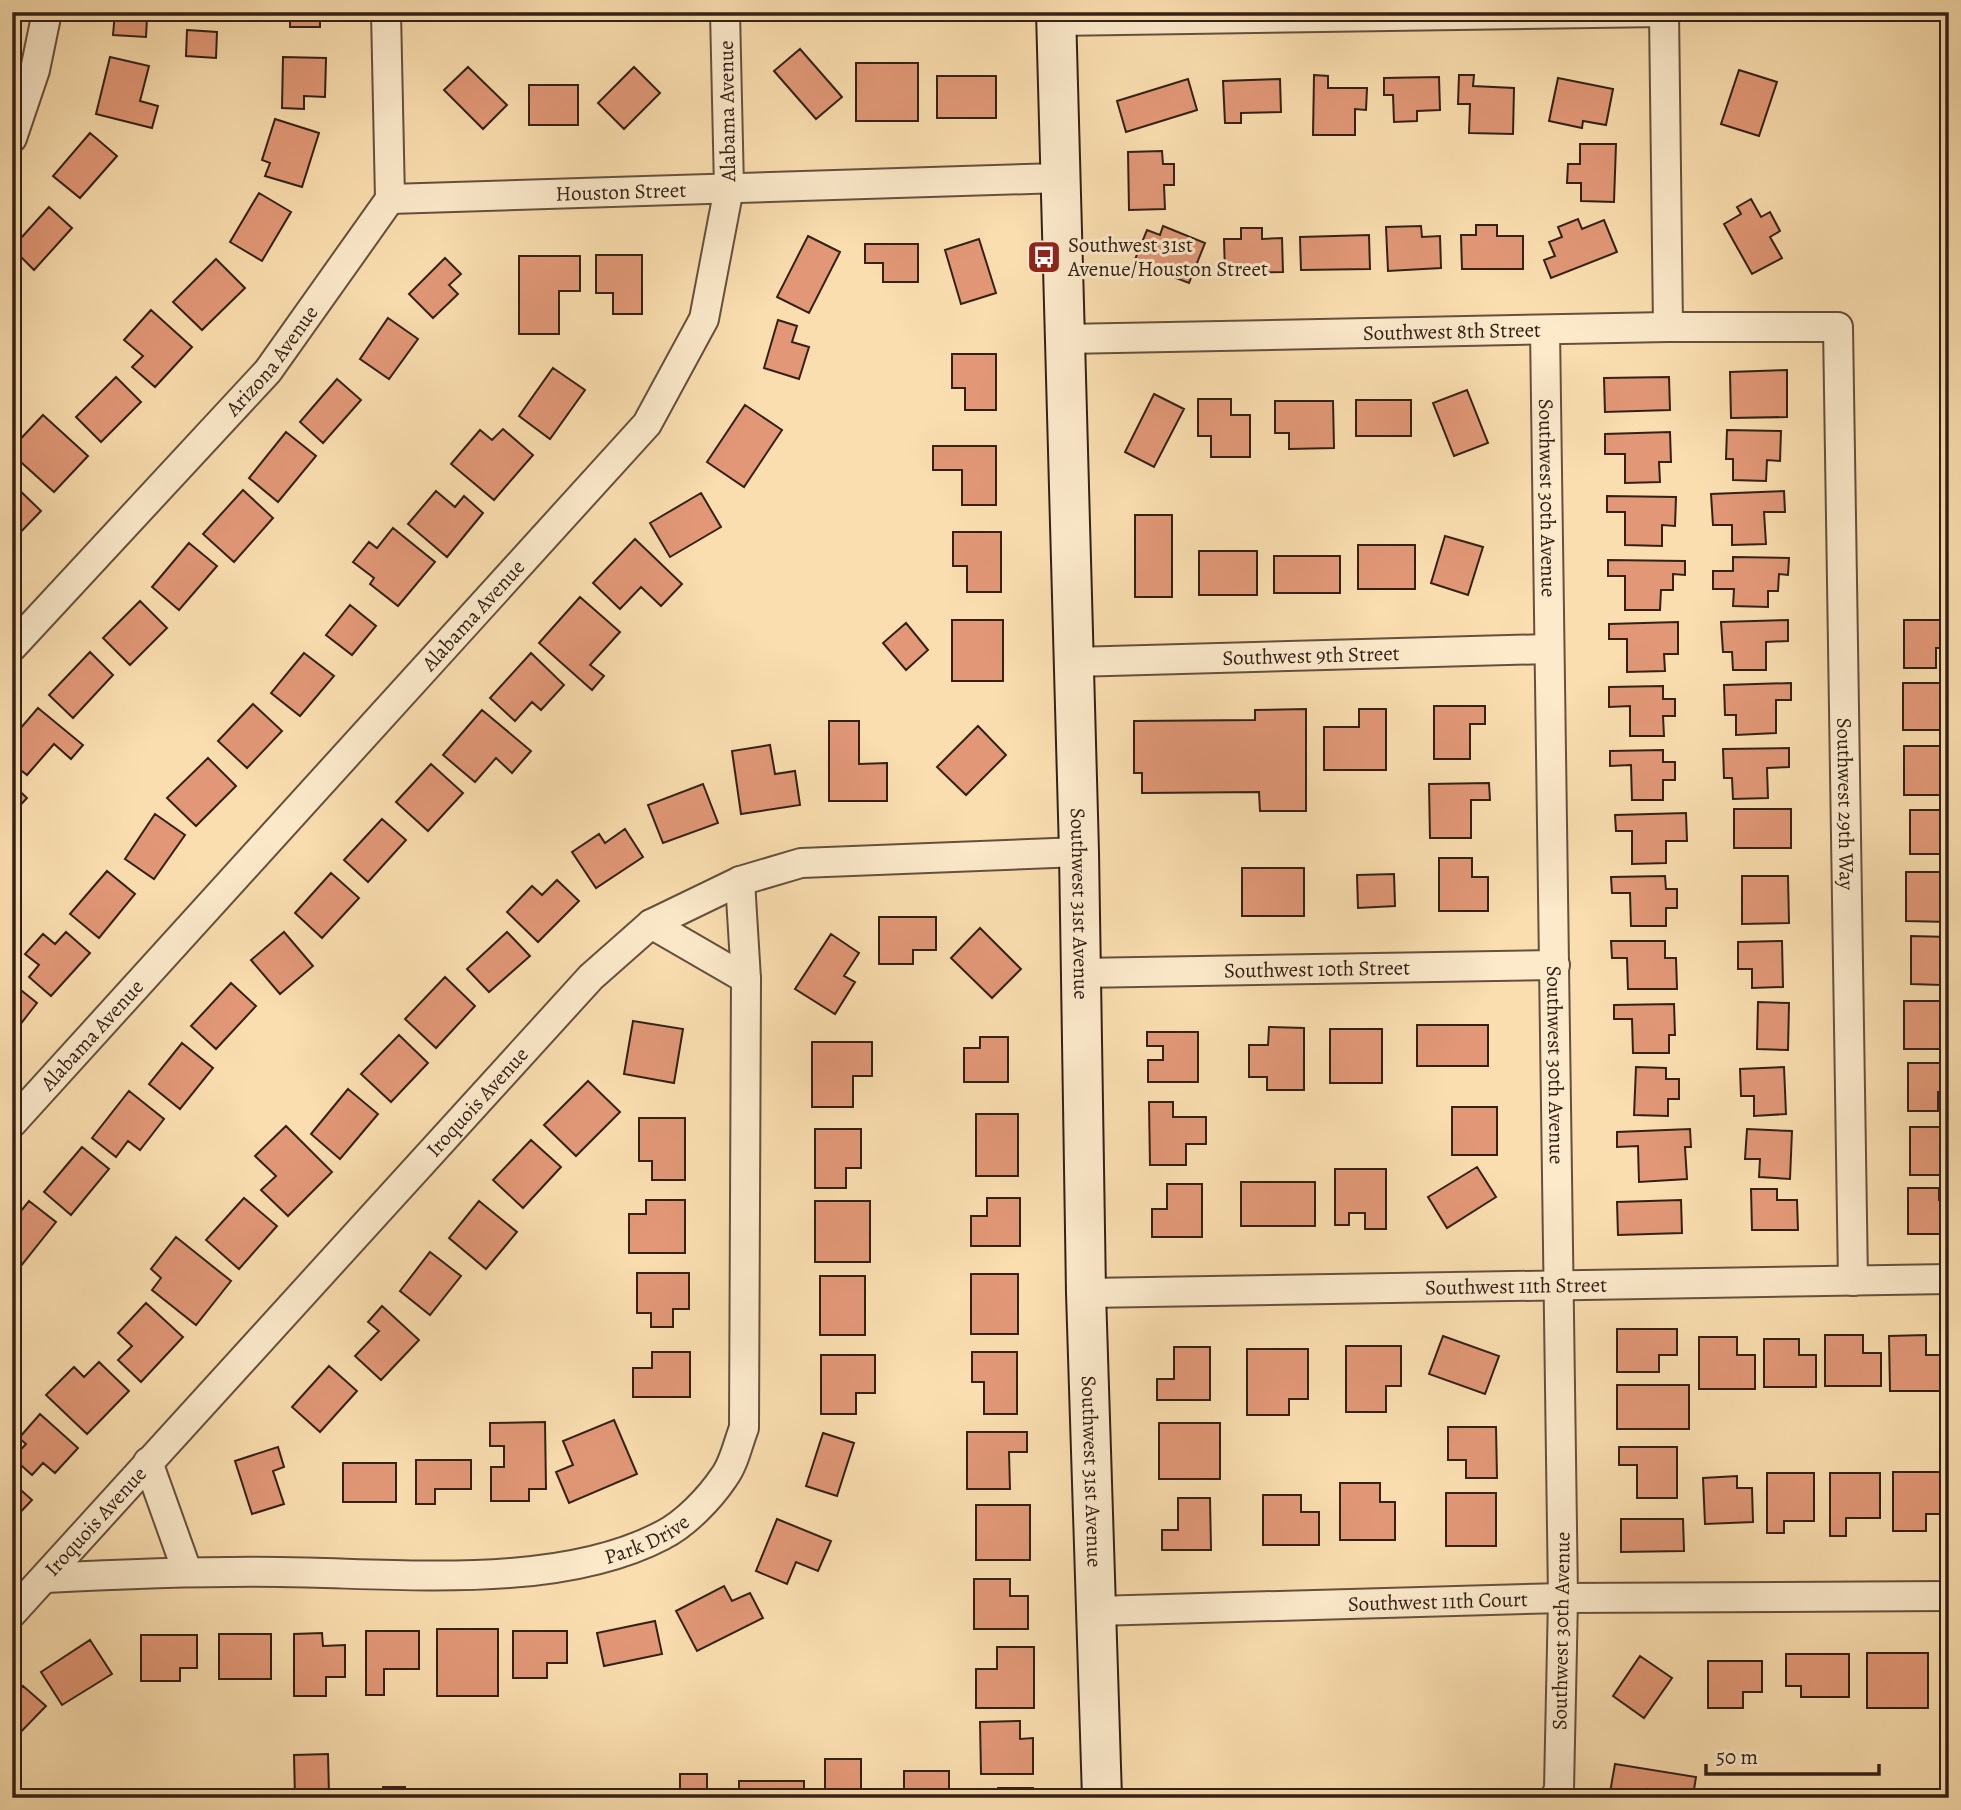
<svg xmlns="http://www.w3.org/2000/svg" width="1961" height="1810" viewBox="0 0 1961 1810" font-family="Alegreya,serif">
<rect width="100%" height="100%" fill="#fadeaf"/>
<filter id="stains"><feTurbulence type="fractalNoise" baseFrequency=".00286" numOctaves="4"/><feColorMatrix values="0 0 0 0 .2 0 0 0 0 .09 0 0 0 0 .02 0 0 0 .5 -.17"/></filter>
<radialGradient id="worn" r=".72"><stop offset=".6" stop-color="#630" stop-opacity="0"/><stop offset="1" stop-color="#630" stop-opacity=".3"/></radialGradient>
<path fill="#e29877" stroke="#332117" stroke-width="2" d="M115,12H179L178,19L147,18L146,37L113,35Z
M290,12H320V27H290Z
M450,12H517V21H450Z
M187,30L217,32L216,58L186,56Z
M800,49L842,97L816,119L774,71Z
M110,57L149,66L140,101L158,106L152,128L96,114Z
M283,57L326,58L325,97L304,96V109L282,108Z
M856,63H918V121H856Z
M468,67L507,105L483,129L444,90Z
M634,67L660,93L624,129L598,103Z
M1739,70L1777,82L1759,136L1721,124Z
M1314,75L1328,76V88H1367L1366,110L1355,109V135H1313Z
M1459,75H1474L1473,86L1514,88L1513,134L1469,133L1470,104H1458Z
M937,76H996V118H937Z
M1439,77L1440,110L1417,111V121L1394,122L1393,95H1384V78Z
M1558,78L1613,89L1606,125L1583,121L1582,128L1549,121Z
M1188,79L1197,110L1126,132L1117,101Z
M1280,79L1281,112L1241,113V123H1225L1223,81Z
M529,85H578V125H529Z
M275,119L319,133L302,187L265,176L270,163L262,160Z
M90,133L117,156L80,198L53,176Z
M1580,144H1616L1614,202L1581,201V183H1567L1568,164H1580Z
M1162,151L1163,164H1174V185H1164L1165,209L1129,210L1128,152Z
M259,193L291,212L262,261L230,242Z
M1751,199L1761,217L1770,212L1780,231L1770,237L1782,258L1752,274L1724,224L1741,214L1737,207Z
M49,207L72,228L34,270L12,248Z
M1578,219L1582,229L1604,220L1617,252L1551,278L1544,260L1555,256L1549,242L1562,237L1558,227Z
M1476,225H1497V236H1523V269H1462L1461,235H1476Z
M1163,226L1205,243L1189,283L1134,262L1147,230L1160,235Z
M1421,226L1422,237L1440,236L1441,268L1388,271L1386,227Z
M1241,228H1262V239L1282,238L1283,272L1225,273L1224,239H1241Z
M1369,235L1370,269L1301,270L1300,237Z
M808,236L840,252L809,313L777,297Z
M979,239L996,293L961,304L945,250Z
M865,244H918V282H883V263H865Z
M596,255H642V314H613V293H596Z
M519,256H580V291H559V334H519Z
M445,258L461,274L449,285L458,294L433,318L409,294Z
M216,259L245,288L202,330L173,302Z
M151,310L192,347L155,387L132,367L143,356L124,340Z
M388,318L418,339L389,379L360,359Z
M778,320L797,326L792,342L809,347L799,379L764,368Z
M952,354H996V410H965V388H952Z
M553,368L585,390L550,439L519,416Z
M1787,370V417L1731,418L1730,372Z
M116,377L141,402L101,442L76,417Z
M1669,377L1670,410L1605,412L1604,378Z
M337,379L361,400L323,443L300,422Z
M1467,390L1488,443L1454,456L1433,403Z
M1154,394L1184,409L1154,467L1125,452Z
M1198,399H1231V415H1250V457H1211V436H1198Z
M1356,400H1411V436H1356Z
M1275,401H1333L1334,448L1289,449V433H1275Z
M745,405L782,430L744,487L707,462Z
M43,415L88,456L54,492L12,454V448Z
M503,429L533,455L494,500L451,464L480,430L492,440Z
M1727,430L1781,431L1780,461L1767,460L1766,481L1733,480V459H1726Z
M286,432L316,456L278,502L249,478Z
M1670,432L1671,462H1659L1660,482L1625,483V454H1605V434Z
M933,446H996V505H962V470H933Z
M12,483L41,511L12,541Z
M243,490L273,518L234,562L203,534Z
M436,491L455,507L464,496L483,513L447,557L408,524Z
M1784,491L1785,512H1764L1766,544L1732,545V525H1713L1711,494Z
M701,493L721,527L670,557L650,523Z
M1607,496L1676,497L1675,526L1662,525V546L1625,545V512H1607Z
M1135,515H1172V597H1135Z
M393,528L435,562L398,606L370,584L374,578L353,562L369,542L377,548Z
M953,532H1001V592H967V566H953Z
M1445,536L1483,547L1468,595L1431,583Z
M635,539L682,584L661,606L641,587L620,609L593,583Z
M189,543L217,566L179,610L152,587Z
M1358,545H1415V589H1358Z
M1199,551H1257V595H1199Z
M1274,556H1340V593H1274Z
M1733,557L1789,558L1788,575L1779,574L1778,591H1768V607L1733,606L1734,589H1713V571H1733Z
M1608,560L1685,561V575L1673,574V590H1661L1660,610H1625V576H1608Z
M580,597L620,632L590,665L604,676L592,690L539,643Z
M140,601L167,628L130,665L103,638Z
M350,605L376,626L352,655L326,635Z
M952,620H1003V681H952Z
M1788,620V641L1766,642V670H1733L1732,652H1723L1721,622Z
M1904,620H1949V648H1936V668H1904Z
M1678,622V654H1664L1665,671L1627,672V639H1609V624Z
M906,623L928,650L906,670L883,643Z
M90,652L113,675L73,718L49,695Z
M304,653L334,676L300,716L271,693Z
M531,653L564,685L541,710L532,702L515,721L490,698Z
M1791,683V700H1776V733L1736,735V715H1725L1724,685Z
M1903,683H1944V730H1903Z
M1663,686V699H1675V716H1663L1664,736H1630V706L1609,707V687Z
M253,704L282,731L247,768L218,741Z
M1434,706H1485V724H1470V759H1434Z
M38,708L83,745L71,759L54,744L27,775L12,763V738Z
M1306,709V811H1260L1259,792L1142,793V773H1134V721L1255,720V710Z
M1359,709H1386V770H1324V727H1359Z
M482,710L531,751L512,773L496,758L475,782L443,755Z
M829,721H859V764L887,763V801H829Z
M978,726L1006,755L966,795L937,767Z
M770,745L775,774L795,771L800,805L741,814L732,751Z
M1904,746H1949V777H1943V795H1904Z
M1789,748V767L1767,768L1768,798L1733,799L1732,778H1724L1723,749Z
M1663,750V762H1675V780H1663V800H1632L1631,765L1610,766V751Z
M208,758L236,786L196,826L167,798Z
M431,764L463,793L428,831L396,802Z
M1489,783L1490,800H1471V838H1430L1429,784Z
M12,784L27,798L12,814Z
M703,784L718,823L663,843L648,805Z
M1734,809H1791V848H1734Z
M1910,810H1949V839H1943V854H1910Z
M1686,813L1687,841H1666V863L1632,864V831H1616L1615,815Z
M155,814L185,835L154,879L125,859Z
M382,819L406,840L368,882L344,860Z
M625,829L643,857L596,888L572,852L599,834L605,843Z
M1439,858H1472V877H1488V911H1439Z
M1242,868H1304V916H1242Z
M107,871L135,894L99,938L70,914Z
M1906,872H1949L1948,922L1906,921Z
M331,873L359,898L322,938L295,913Z
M1394,874L1395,906L1358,908L1357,875Z
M1665,876L1666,889H1677V908H1666V926H1631L1630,893H1612L1611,877Z
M1742,876H1788L1789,923L1742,924Z
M557,880L579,901L538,942L507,912L532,886L542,895Z
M879,917H936V950H913V964H879Z
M980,928L1021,969L992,998L951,958Z
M66,932L90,953L51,996L29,977L39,965L25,954L43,934L55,944Z
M284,932L313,966L280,994L251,960Z
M507,932L530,956L489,992L467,969Z
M831,934L859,953L844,976L855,982L835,1014L795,989Z
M1911,936L1949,937V967H1941V985L1911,984Z
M1611,941H1665V958H1676L1677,989H1628L1627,958H1612Z
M1782,941L1783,987L1752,988V969H1738V942Z
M445,977L475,1006L436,1048L405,1019Z
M12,983L37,1003L12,1035Z
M231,983L256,1006L216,1049L191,1026Z
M1904,1001H1944V1049H1904Z
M1758,1002L1789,1003L1788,1050L1757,1049Z
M1674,1004L1675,1035H1669V1053H1633L1632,1019H1614V1005Z
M633,1021L683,1029L674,1083L624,1074Z
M1417,1025H1488V1066H1417Z
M1269,1027L1304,1028V1090H1267V1077H1249V1045H1268Z
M1330,1029H1382V1083H1330Z
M1147,1032H1198V1082H1148V1060H1163V1046H1147Z
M399,1035L428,1063L391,1102L361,1074Z
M980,1037H1008V1082H964V1048H980Z
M812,1042H872V1076H853V1107H812Z
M182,1043L213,1068L180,1109L149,1084Z
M1908,1063H1949V1092H1938V1111H1908Z
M1636,1067L1666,1068V1079H1679V1099H1668V1116L1634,1115Z
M1784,1067L1786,1114L1754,1116V1096H1741L1740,1069Z
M588,1081L620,1112L576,1156L544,1125Z
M348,1089L378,1114L340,1159L311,1134Z
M129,1091L164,1119L140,1150L128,1141L116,1157L92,1138Z
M1149,1102H1173V1117H1206V1144H1186V1165H1150Z
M1452,1107H1497V1155H1452Z
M976,1114H1018V1176H976Z
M639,1118H685V1180H652V1161H639Z
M286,1126L332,1172L288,1216L261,1190L276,1176L255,1156Z
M1910,1127H1940V1175H1910Z
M815,1129H861V1168H846V1188H815Z
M1690,1129L1691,1147H1685L1687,1179L1639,1182L1638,1146L1617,1147V1132Z
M1747,1129L1792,1131L1790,1179L1759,1177L1760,1159H1745Z
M531,1140L561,1167L523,1208L493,1180Z
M82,1147L109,1169L71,1215L44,1192Z
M1477,1167L1496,1197L1447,1228L1428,1197Z
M1335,1169H1386V1229H1365V1213H1349V1225H1335Z
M1241,1182H1315V1226H1241Z
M1167,1184H1202V1237H1152V1209H1167Z
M1908,1188H1939V1200H1949V1234H1908Z
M1751,1189H1777V1200H1797L1798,1230H1752Z
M244,1198L277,1226L239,1269L206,1240Z
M987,1198H1020V1246H971V1216H987Z
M646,1200H685V1253H629V1214H646Z
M1681,1200L1682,1233L1618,1235L1617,1202Z
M29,1201L56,1222L20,1267L12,1261V1222Z
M479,1201L517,1232L486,1269L449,1238Z
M815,1201H870V1262H815Z
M176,1237L231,1281L196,1325L152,1290L161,1278L151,1269Z
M430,1252L461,1276L430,1315L400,1291Z
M637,1273H689V1309H673V1327H651V1313H637Z
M971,1274H1018V1334H971Z
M820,1276H865V1335H820Z
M146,1303L183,1337L141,1382L118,1360L132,1346L118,1333Z
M382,1306L419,1340L381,1380L355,1356L379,1331L368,1322Z
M1617,1329H1677V1355H1659V1372H1617Z
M1825,1335H1863V1353H1881V1386H1825Z
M1926,1335V1355H1941V1391H1890L1889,1336Z
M1443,1336L1499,1356L1485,1394L1429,1374Z
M1699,1337H1737V1355H1755V1389H1699Z
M1764,1339H1799V1355H1816V1387H1764Z
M1346,1346H1401V1386H1386V1412H1346Z
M1174,1347H1210V1400H1157V1379H1174Z
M1247,1349H1308V1399H1289V1415H1247Z
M652,1352H690V1397H633V1368H652Z
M972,1352H1017V1414H984V1382H972Z
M821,1355H875V1393H856V1414H821Z
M99,1362L129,1391L87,1434L46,1395L74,1367L84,1377Z
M329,1366L357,1391L320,1432L292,1407Z
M1617,1385H1689V1429H1617Z
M40,1414L78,1448L55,1473L43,1463L32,1475L13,1458L26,1444L19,1438Z
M614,1420L637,1474L569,1503L556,1472L573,1465L563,1441Z
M545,1422L546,1489H529V1501H491V1467H504V1446H490V1423Z
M1159,1423H1220V1479H1159Z
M1448,1427H1496L1497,1478H1466V1460H1448Z
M967,1432H1027V1452H1009L1010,1489H967Z
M823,1433L854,1443L837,1496L806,1486Z
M278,1447L284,1467L273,1471L284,1504L252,1514L235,1461Z
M1619,1447H1677V1498H1637V1465H1619Z
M416,1460H471V1489H435V1504H416Z
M343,1463H396V1502H343Z
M1893,1472H1944V1514H1926V1531H1893Z
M1767,1473H1814V1521H1784V1533H1767Z
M1830,1473H1880V1518H1846V1536H1830Z
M1737,1476V1488H1752L1753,1522L1705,1524L1703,1478Z
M12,1482L32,1500L12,1521Z
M1340,1483H1380V1502H1395V1540H1340Z
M1446,1493H1496V1546H1446Z
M1263,1495H1301V1512H1319V1545H1263Z
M1178,1498H1210L1211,1550H1162V1530H1178Z
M976,1505H1030V1560H976Z
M777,1519L831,1541L818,1571L796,1562L787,1584L756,1571Z
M1621,1519H1683L1684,1551L1621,1552Z
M974,1579H1010V1596H1028V1629H974Z
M724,1586L732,1601L750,1593L763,1618L697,1651L676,1611Z
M655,1621L662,1654L604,1666L597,1633Z
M437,1629H498V1696H437Z
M366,1631H419V1669H384V1695H366Z
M513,1631H567V1663H547V1678H513Z
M322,1633L323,1646L345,1645V1677H326V1696H294V1634Z
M219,1634H271V1679H219Z
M141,1635H197V1668H180V1681H141Z
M90,1640L112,1674L62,1705L41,1672Z
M997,1647H1034V1708H976V1669H997Z
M1867,1653H1928V1708H1867Z
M1786,1654H1849V1697H1801V1686H1786Z
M1640,1656L1672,1678L1644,1718L1613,1696Z
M1708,1661H1762V1692H1743V1708H1708Z
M23,1686L46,1706L14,1739L12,1698Z
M1020,1721V1739L1033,1738V1774H981L980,1722Z
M328,1754L329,1794H350V1798H295L294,1755Z
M825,1759H861V1798H815V1792H825Z
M1615,1764L1696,1777L1693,1796L1648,1789L1646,1798H1609Z
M904,1771H949V1798H893V1790H904Z
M680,1774H707V1792H718V1798H666V1792H680Z
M739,1781H804V1798H739Z
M383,1787H405V1798H383Z
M998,1788H1033V1798H998Z
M588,1791H630V1798H588Z
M89,1792H126V1798H89Z
M220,1792H259V1798H220Z
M460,1792H502V1798H460Z
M515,1792H556V1798H515Z
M12,1794H43V1798H12Z"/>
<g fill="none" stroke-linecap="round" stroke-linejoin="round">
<g stroke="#65503d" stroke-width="32">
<g id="minor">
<path d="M1664,12L1668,327"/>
<path d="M1056,21L1662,12"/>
<path d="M12,138L35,70L47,12"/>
<path id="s1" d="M390,199L1060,178"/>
<path id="s2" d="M1545,330L1563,1598L1559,1789L1555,1798"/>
<path id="s3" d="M1065,339L1668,327H1838L1853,1281"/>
<path id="s4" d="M12,647L268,371L390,199L386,12"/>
<path id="s5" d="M1073,662L1548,649"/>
<path d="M651,924L746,979"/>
<path id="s6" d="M1079,973L1555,965"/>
<path id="s7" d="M12,1123L647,424L704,319L729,188L725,12"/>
<path id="s8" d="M1086,1293L1949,1279"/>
<path d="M148,1462L187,1571"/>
<path id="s9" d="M46,1578C124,1574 202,1571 280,1572C397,1573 557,1591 663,1535C685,1524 710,1498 724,1477C734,1464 738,1443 744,1428L746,979L740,881"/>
<path id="s10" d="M1095,1611L1563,1598L1949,1596"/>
<path id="s11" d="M12,1613L591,977L651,924L740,881L801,863L1079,852"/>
</g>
</g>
<g stroke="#332117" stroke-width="42">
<g id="secondary">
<path id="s12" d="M1056,12L1079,852L1086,1293L1102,1798"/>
</g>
</g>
<use href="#minor" stroke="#fceacb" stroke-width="28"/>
<use href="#secondary" stroke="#fceacb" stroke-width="38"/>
</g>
<defs>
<g id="bus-square" transform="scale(1.75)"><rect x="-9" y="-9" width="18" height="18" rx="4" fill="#8f2418" stroke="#fceacb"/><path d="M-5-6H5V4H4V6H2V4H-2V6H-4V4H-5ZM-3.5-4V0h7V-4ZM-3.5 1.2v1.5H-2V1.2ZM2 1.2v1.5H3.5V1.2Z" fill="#fff"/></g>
</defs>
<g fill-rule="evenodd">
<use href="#bus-square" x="1044" y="257"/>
</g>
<g text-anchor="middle" stroke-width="6" stroke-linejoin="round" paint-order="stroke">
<g font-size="21" fill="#332117" stroke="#fceacb">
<text transform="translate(727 111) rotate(-91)" y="7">Alabama Avenue</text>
<text dy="7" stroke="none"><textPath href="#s1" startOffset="231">Houston Street</textPath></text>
<text dy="7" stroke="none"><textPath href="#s3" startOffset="387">Southwest 8th Street</textPath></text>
<text dy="7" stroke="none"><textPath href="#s4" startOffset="387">Arizona Avenue</textPath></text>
<text dy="7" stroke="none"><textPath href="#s2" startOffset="168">Southwest 30th Avenue</textPath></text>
<text dy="7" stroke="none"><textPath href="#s7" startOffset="686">Alabama Avenue</textPath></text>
<text dy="7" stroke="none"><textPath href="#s5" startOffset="238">Southwest 9th Street</textPath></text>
<text dy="7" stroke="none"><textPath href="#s3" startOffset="1250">Southwest 29th Way</textPath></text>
<text dy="7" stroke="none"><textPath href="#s12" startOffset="892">Southwest 31st Avenue</textPath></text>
<text dy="7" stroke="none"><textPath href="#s6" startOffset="238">Southwest 10th Street</textPath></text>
<text dy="7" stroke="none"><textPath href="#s7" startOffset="119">Alabama Avenue</textPath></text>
<text dy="7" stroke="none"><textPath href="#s2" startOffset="735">Southwest 30th Avenue</textPath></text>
<text dy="7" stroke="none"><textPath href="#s11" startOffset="691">Iroquois Avenue</textPath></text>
<text dy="7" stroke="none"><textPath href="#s8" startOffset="430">Southwest 11th Street</textPath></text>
<text dy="7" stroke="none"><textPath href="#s12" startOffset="1460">Southwest 31st Avenue</textPath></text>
<text dy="7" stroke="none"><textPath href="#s11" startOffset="124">Iroquois Avenue</textPath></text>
<text dy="7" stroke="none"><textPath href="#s9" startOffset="606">Park Drive</textPath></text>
<text dy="7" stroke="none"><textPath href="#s10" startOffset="343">Southwest 11th Court</textPath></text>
<text transform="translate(1561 1631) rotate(-89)" y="7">Southwest 30th Avenue</text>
</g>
<g font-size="21" fill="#332117" stroke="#fceacb" text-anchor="start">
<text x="1068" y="252">Southwest 31st<tspan x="1068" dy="24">Avenue/Houston Street</tspan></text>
</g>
</g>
<rect width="1961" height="1810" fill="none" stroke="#fadeaf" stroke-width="42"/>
<rect x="14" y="14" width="1933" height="1782" fill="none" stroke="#332117" stroke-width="3.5"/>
<rect x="21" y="21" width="1919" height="1768" fill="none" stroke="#332117" stroke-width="2"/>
<path d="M1706 1764v10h173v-10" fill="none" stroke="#332117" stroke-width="3.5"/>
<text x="1716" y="1764" font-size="21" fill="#332117" stroke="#fceacb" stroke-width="5" paint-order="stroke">50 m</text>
<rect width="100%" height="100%" filter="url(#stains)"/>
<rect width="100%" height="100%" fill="url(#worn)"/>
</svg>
